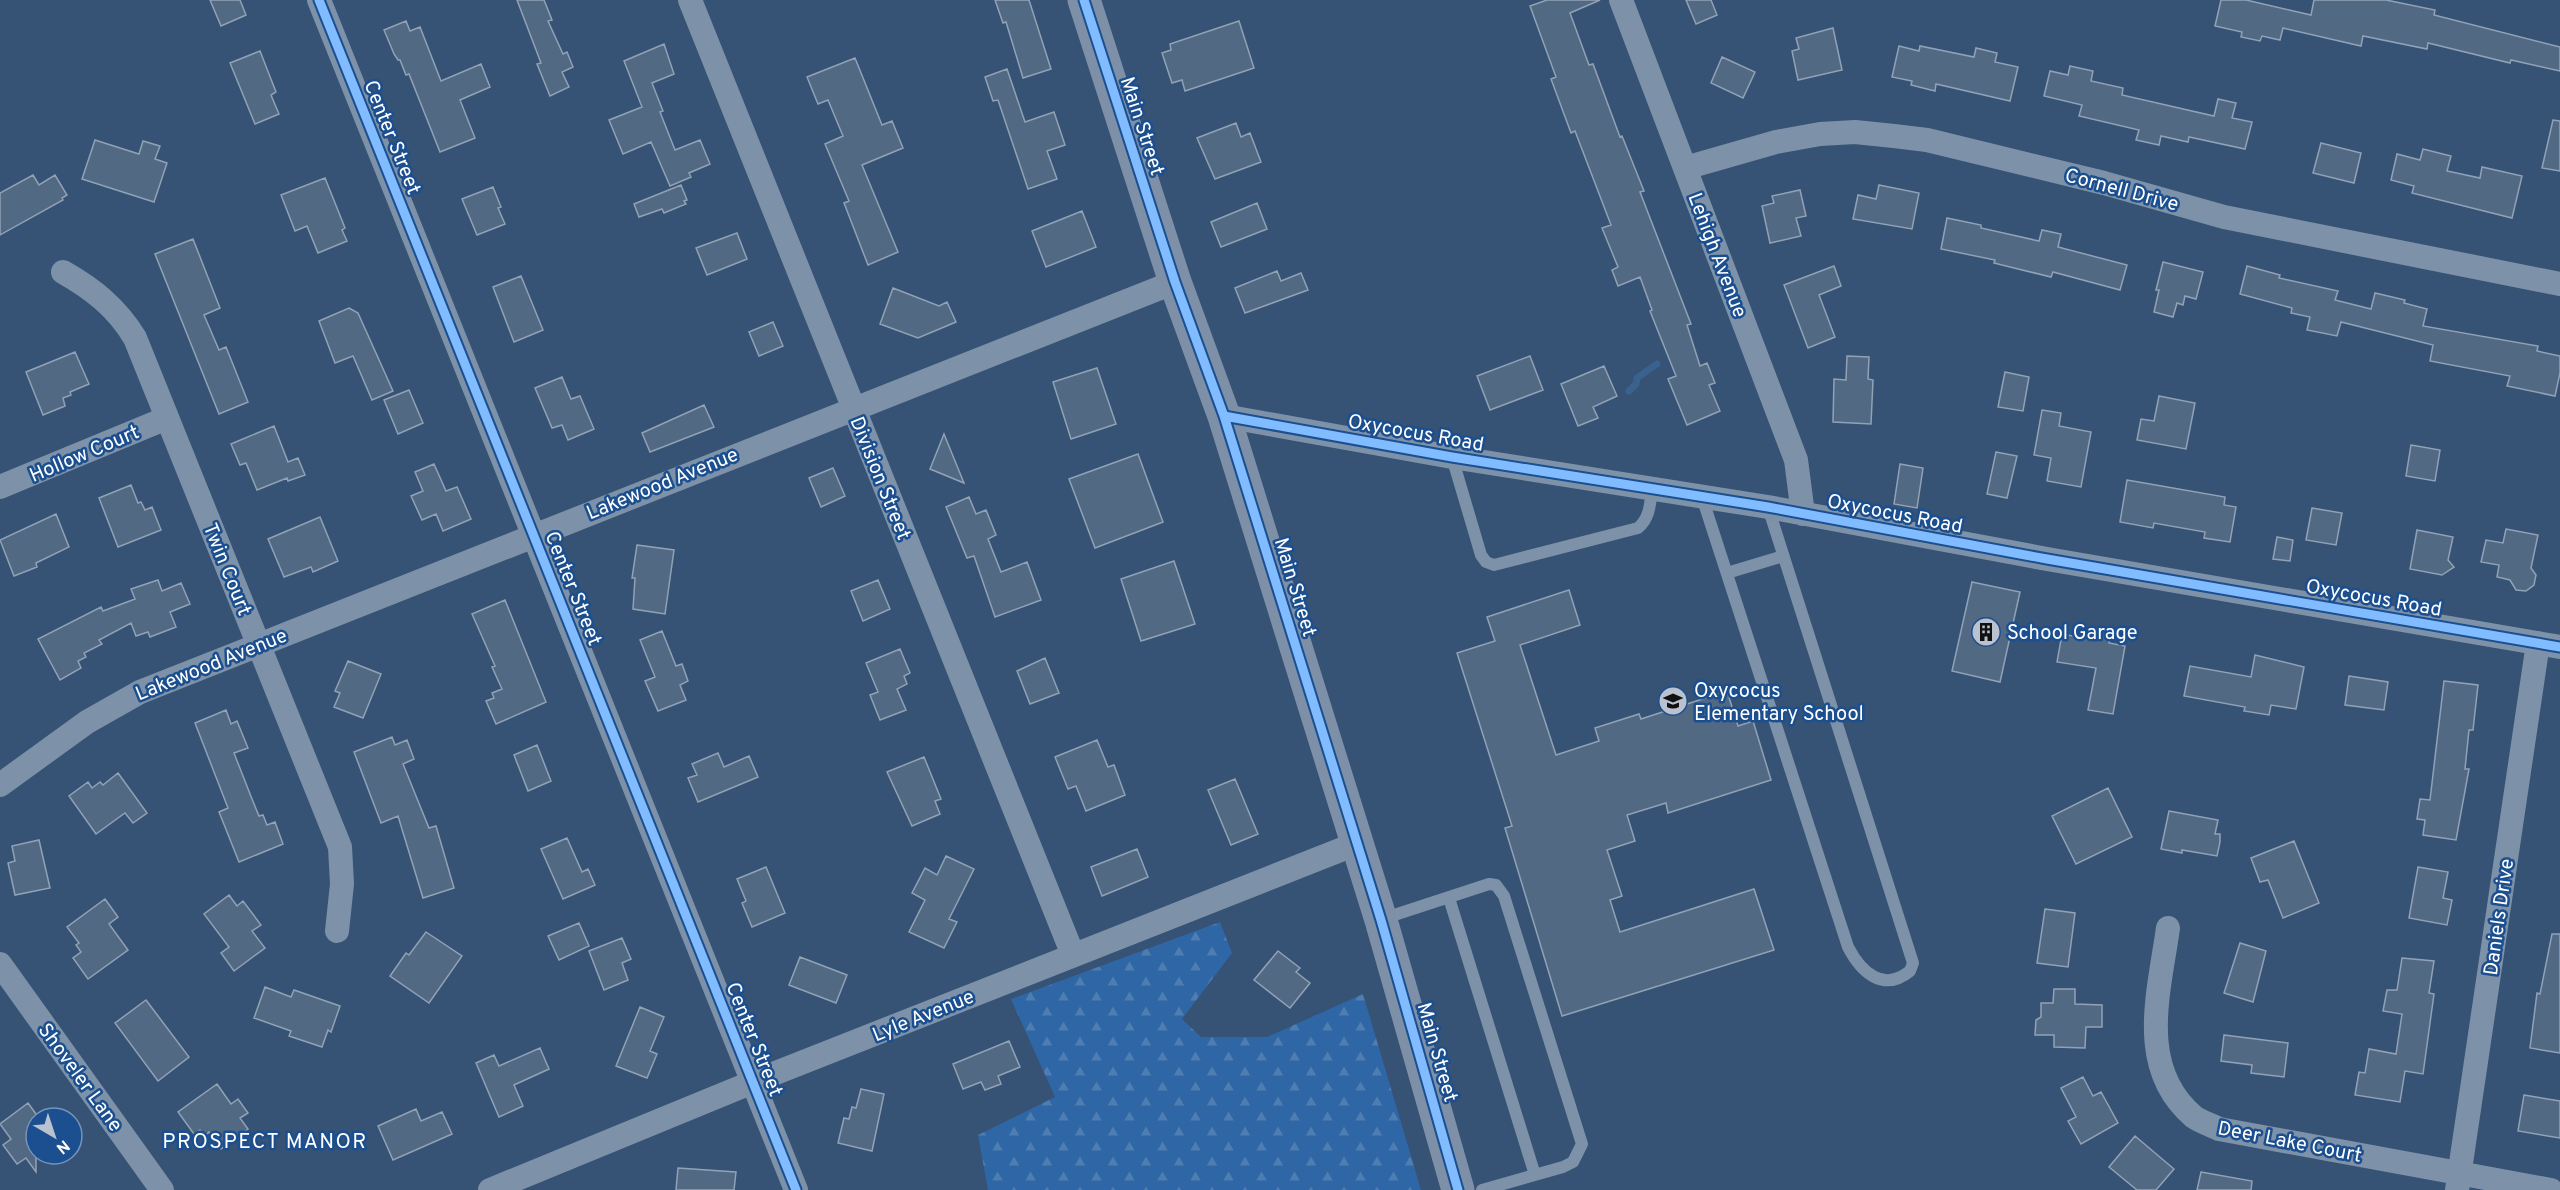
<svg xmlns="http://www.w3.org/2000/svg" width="2560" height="1190" viewBox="0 0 2560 1190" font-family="Overpass,sans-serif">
<defs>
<pattern id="forest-firs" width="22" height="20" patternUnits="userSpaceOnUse" patternTransform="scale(1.5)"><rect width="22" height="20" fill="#2f66a5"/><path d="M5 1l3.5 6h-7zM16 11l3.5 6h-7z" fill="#4e7db2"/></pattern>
</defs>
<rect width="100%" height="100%" fill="#365274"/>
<path fill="url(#forest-firs)" d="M1220,922L1232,953L1182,1019L1201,1037H1267L1363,994L1421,1190H988L978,1135L1055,1097L1011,999Z"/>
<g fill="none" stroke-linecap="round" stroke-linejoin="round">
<path stroke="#3b618d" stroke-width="7" d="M1629,391L1636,384L1637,378L1657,364"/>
</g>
<path fill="#526984" stroke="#92a2b6" stroke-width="1.5" d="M210,0H240L246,15L221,26Z
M517,0H544L552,20L548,21L563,54L567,52L573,67L562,72L569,87L550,96L537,64L541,63Z
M995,0H1029L1051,69L1023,78L1006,22L1003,23Z
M1547,0H1600L1570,13L1589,65L1593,64L1620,137L1622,136L1644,191L1640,192L1691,324L1687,325L1700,366L1707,363L1715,383L1709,385L1720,411L1687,425L1668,379L1676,376L1650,311L1652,310L1640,277L1618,286L1612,270L1618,267L1602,228L1611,225L1575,131L1571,133L1551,79L1556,77L1530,6Z
M1686,0H1711L1717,15L1696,24Z
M2221,0H2246L2311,15L2314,0H2386L2435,10L2434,15L2560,47V71L2511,60L2510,63L2428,43L2427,49L2363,36L2361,46L2283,28L2280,40L2262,36L2260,41L2241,37L2242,32L2215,26Z
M406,21L410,31L420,27L441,81L481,64L490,87L460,100L475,138L440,152L409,74L406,75L400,60H398L394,54L384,30Z
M1239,21L1254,68L1185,91L1182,80L1172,83L1162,53L1171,50L1170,44Z
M1833,28L1842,70L1798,80L1792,51L1799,49L1796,38Z
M664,44L674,74L652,83L663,111L660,112L675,150L700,140L710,164L689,173L691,177L670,186L651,142L623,154L609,120L642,107L624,61Z
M1899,46L1919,51L1920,46L1974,57L1976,48L1997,53L1995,62L2018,67L2010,101L1936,84L1935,91L1911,85L1912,81L1892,77Z
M260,51L276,92L271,95L279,114L255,124L230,63Z
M1722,57L1755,72L1743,98L1711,83Z
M855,58L882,125L892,121L903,148L862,165L898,252L868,265L844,203L849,201L825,144L843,136L828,100L818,104L807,77Z
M2070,66L2093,71L2091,81L2123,88L2122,95L2214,116L2218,99L2236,103L2232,118L2252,122L2245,149L2189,137L2188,142L2161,136L2159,145L2136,140L2139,130L2079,116L2082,105L2044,96L2050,71L2068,75Z
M1007,69L1025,122L1054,112L1065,145L1047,151L1057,179L1028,189L998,100L993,101L985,77Z
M2553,120L2560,121V171L2542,168Z
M1236,123L1241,137L1250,133L1261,162L1215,179L1197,138Z
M95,140L139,154L143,141L160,146L155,159L167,163L154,202L82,179Z
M2321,143L2361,153L2354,183L2313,173Z
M2423,149L2451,156L2447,171L2480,178L2482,167L2522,176L2512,218L2412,193L2414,186L2391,180L2397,154L2420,160Z
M33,175L39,185L55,175L67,195L62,198L63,200L0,235V193Z
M325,178L345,228L342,230L347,241L318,253L307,226L295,231L281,195Z
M681,185L687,200L684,201L686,204L664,213L662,209L639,217L634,204Z
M1879,185L1919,193L1912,229L1853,219L1858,195L1876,199Z
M493,187L501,207L498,208L505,224L477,235L462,199Z
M1800,190L1806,216L1796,218L1801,236L1770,243L1762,206L1774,203L1772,196Z
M1257,203L1267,229L1221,247L1211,222Z
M1082,211L1096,247L1046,267L1032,231Z
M1947,218L1981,225V228L2039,241L2042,230L2061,234L2058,247L2127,265L2120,290L2053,272L2051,277L2010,267L1994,263L1995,260L1941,249Z
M737,233L747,259L707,275L696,248Z
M193,239L220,308L204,315L219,350L226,347L248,402L219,414L155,254Z
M2163,262L2203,272L2196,299L2185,296L2183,305L2177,303L2173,317L2154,312L2159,290H2156Z
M1834,266L1841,286L1819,295L1835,337L1808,348L1784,285Z
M2247,266L2280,275L2279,278L2338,291L2335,300L2371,309L2375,293L2405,300L2404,303L2427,309L2423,326L2538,346L2537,351L2560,356V373L2555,396L2507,386L2510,376L2430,361L2433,345L2341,322L2337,336L2307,330L2310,317L2291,313L2292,308L2240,294Z
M1277,271L1281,281L1301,273L1308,290L1245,313L1235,288Z
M521,276L543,330L514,342L493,287Z
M893,288L939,306L947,302L956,322L918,338L880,324Z
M349,308L358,313L393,391L372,400L353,356L335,363L319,321Z
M773,322L783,346L759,356L749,332Z
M75,352L89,384L70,392L71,395L63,398L65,406L43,415L26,372Z
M1530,356L1543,390L1490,410L1477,376Z
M1847,356L1869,357L1868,379L1873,380L1871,424L1833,422L1834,379L1846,380Z
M1604,366L1617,396L1593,407L1598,418L1578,426L1561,384Z
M1097,368L1116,424L1071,439L1053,382Z
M2005,372L2029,377L2023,411L1998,407Z
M562,377L571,399L580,396L594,429L568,440L562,425L552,428L535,388Z
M409,390L423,423L398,434L384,400Z
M2159,396L2195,403L2186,449L2137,440L2141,419L2154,421Z
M704,405L714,427L650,452L642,433Z
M2042,410L2061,413L2059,426L2091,432L2081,487L2047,481L2051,458L2034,455Z
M274,426L288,462L298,458L305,475L288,481L287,478L257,490L246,463L240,465L231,444Z
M944,434L964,483L930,469Z
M2411,445L2440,450L2435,481L2406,476Z
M1996,452L2017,456L2007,498L1987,494Z
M1138,454L1163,522L1095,548L1069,479Z
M434,464L446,491L457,487L471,519L443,531L436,514L422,520L411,496L423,491L415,472Z
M1900,464L1923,468L1917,508L1894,504Z
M833,468L845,496L821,507L809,478Z
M2127,480L2225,497L2224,505L2236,507L2230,542L2204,538L2205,532L2154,523L2153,528L2120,522Z
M131,485L138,503L141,502L145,510L152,507L161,530L118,547L99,498Z
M969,497L976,514L986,510L996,535L988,539L1001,572L1027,562L1041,600L995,617L974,556L967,558L946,507Z
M2312,508L2342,513L2336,545L2306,540Z
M56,514L69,547L36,563L37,567L14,576L0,540Z
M320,517L338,561L313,572L311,567L284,577L268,539Z
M2506,529L2538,535L2531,568L2536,575L2534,585L2526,591L2516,590L2510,580L2497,577L2499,565L2481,562L2486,540L2503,543Z
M2417,530L2453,537L2448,560L2454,567L2442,575L2410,569Z
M2277,537L2293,540L2290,561L2273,559Z
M637,545L674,550L665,614L633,609L635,578H632Z
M1174,561L1195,624L1141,641L1121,579Z
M158,580L162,591L181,583L190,604L170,612L176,627L150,637L148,632L136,636L131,623L99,640L102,644L84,653L86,657L78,661L81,668L60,680L38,639L101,607L103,611L135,599L131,589Z
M878,580L890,609L863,621L851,591Z
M1972,582L2020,592L2000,682L1952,671Z
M1569,590L1580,625L1520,645L1556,755L1599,741L1595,728L1639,714L1641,719L1727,691L1738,726L1753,721L1771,780L1668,813L1666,803L1627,815L1635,841L1607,850L1622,896L1610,900L1620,932L1754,889L1774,950L1562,1016L1505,828L1512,826L1457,653L1495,641L1487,617Z
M505,600L546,702L496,724L486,701L494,698L492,693L502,689L492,667L495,666L472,614Z
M2092,627L2111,631L2109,643L2125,646L2113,714L2088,710L2096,668L2057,662L2062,634L2090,639Z
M662,631L676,666L682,664L688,681L680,685L686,700L658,711L645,681L655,677L640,640Z
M900,649L910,673L904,676L907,684L897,689L906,710L880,720L870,695L878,692L866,663Z
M2255,655L2304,667L2296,709L2271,705L2269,715L2244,711L2245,707L2184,696L2190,666L2251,677Z
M1045,658L1059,693L1030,704L1017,671Z
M348,661L381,674L363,718L334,707L340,693L335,691Z
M2349,676L2388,682L2384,710L2345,705Z
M2444,681L2478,685L2473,730H2469L2465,769H2469L2456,840L2423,835L2425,820L2417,819L2420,799L2430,800Z
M226,710L231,724L237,721L248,748L234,753L252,799L259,816L263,815L267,825L275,822L283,844L239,862L219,812L228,808L195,723Z
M392,737L395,745L407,740L414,759L403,764L429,828L436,826L454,888L423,898L398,816L381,823L354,752Z
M1097,740L1108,767L1114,765L1125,795L1086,811L1076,786L1068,789L1055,757Z
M537,745L551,781L528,791L514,755Z
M718,753L724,767L749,756L758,777L698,802L688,778L697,775L692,764Z
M924,757L941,799L935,801L940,814L912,826L887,772Z
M118,773L147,813L133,823L125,813L96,834L69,796L88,782L92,788L100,782L103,785Z
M1235,779L1258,834L1231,845L1208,790Z
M2108,788L2132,837L2076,864L2052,816Z
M2169,811L2218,820L2215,834H2220V842L2217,856L2182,850V853L2161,849Z
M567,838L582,872L588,869L595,885L563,899L541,849Z
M39,840L50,888L15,895L8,863L15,861L12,846Z
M2294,841L2319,903L2283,918L2268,880L2260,882L2251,858Z
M1137,849L1148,877L1102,896L1091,867Z
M946,856L974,869L949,919L957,922L944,948L909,932L925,900L912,893L925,868L937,875Z
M766,867L785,913L752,927L742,903L746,901L737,879Z
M2418,867L2448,872L2443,898L2452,900L2447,925L2409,918Z
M229,895L237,906L243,901L261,925L252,931L265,948L234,971L221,953L229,947L204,914Z
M105,899L118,917L109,924L128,950L88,979L73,958L81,952L76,945L79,943L67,927Z
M2045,909L2075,913L2068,967L2037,963Z
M579,923L589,946L559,960L548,936Z
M426,932L462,956L429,1003L390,976L406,953L409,955Z
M2552,934H2560V1053L2530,1048L2537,993L2540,994Z
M622,938L631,959L622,963L628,980L604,990L589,951Z
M2240,943L2266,951L2253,1002L2224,993Z
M1278,951L1300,968L1296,972L1310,983L1290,1008L1254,980Z
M800,957L847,975L836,1003L789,985Z
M2402,958L2434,961L2429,993L2434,994L2423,1074L2405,1071L2400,1102L2355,1095L2359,1072L2365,1073L2369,1049L2396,1054L2402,1014L2383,1011L2387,990H2397Z
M265,987L291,997L294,990L340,1006L331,1032L328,1030L322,1047L289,1036L291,1031L254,1018Z
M2054,989H2075V1004L2102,1005V1027H2086L2085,1048L2054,1047V1035H2035L2036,1020L2041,1017V1003H2053Z
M146,1000L189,1057L158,1081L115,1023Z
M640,1007L664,1017L650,1051L657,1054L647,1078L616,1066Z
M2224,1035L2288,1043L2284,1077L2251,1073L2252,1065L2221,1061Z
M1009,1041L1020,1067L998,1076L1001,1084L985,1090L981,1082L963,1089L953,1064Z
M540,1048L549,1069L514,1085L523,1106L499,1117L476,1063L494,1055L499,1066Z
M2083,1077L2093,1096L2101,1092L2118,1123L2081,1144L2068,1121L2076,1117L2061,1088Z
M217,1084L231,1104L238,1099L248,1113L240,1118L248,1129L221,1149L209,1132L205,1136L200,1130L194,1134L178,1112Z
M861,1089L884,1094L872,1151L838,1143L844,1118L849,1119L852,1107L856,1108Z
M2524,1095L2560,1101V1138L2518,1131Z
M28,1103L36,1114V1172L26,1158L17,1164L3,1145L11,1139L0,1124Z
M416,1109L421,1121L442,1112L452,1134L393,1160L378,1126Z
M2135,1136L2174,1169L2156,1190H2137L2109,1167Z
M678,1168L736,1172L734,1190H676Z
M2201,1172L2252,1181L2251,1190H2197Z"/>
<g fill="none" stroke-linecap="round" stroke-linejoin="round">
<path stroke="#7d92a8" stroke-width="12" d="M1452,457L1481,555L1486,562L1494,565L1638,528C1650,518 1650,504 1652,489
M1702,497L1848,947C1861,972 1883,993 1910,971L1913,963L1768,507
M1727,573L1783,556
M1449,898L1535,1175
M1382,919L1489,884L1496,885L1504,896L1582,1144L1573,1162L1563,1167L1482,1190"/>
<path stroke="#7d92a8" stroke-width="24" d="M319,0L796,1190
M690,0L1073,955
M1621,0L1796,460L1803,514
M1685,168L1776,142L1820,134L1855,132L1894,136L1927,140L2104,183L2224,217L2560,284
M63,272C93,289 117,308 135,338L340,847L342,884L337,931
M1224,416L1452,457L1768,507L2047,559L2560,647
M0,487L167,418
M0,785L87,722L140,692L1175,282
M2168,928C2159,993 2136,1068 2194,1117C2201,1122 2211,1125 2219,1129L2551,1190
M0,964L162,1190
M490,1190L753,1082L1358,843
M2457,1190L2538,643"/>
<path stroke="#7e90a7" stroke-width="33" d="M1084,0L1175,282L1224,416L1381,920L1458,1190"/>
<g stroke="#1b4f8f" stroke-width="13">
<path id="cycleway" d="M319,0L796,1190
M1084,0L1175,282L1224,416L1381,920L1458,1190
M1224,416L1452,457L1768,507L2047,559L2560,647"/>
</g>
<use href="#cycleway" stroke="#80bcff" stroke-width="9"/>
</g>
<defs>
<g id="building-disc" transform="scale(1.5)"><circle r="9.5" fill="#b9c2ce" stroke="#1b4f8f"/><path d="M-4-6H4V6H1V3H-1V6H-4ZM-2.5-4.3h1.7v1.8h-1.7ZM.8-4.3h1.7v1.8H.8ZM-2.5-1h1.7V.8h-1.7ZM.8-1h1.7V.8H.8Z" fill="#111"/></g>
<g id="school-disc" transform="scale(1.5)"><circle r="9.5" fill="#b9c2ce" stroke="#1b4f8f"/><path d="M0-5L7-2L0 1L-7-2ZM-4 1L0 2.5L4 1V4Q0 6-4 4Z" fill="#111"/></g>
</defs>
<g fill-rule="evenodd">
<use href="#building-disc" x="1986" y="632"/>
<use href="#school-disc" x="1673" y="701"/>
</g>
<g text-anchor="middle" stroke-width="5" stroke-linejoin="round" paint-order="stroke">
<g font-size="20" fill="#fff" stroke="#1b4f8f">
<text transform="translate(1143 126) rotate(72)" y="7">Main Street</text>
<text transform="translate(393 137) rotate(68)" y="7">Center Street</text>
<text transform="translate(2122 189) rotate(15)" y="7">Cornell Drive</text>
<text transform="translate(1718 255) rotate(69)" y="7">Lehigh Avenue</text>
<text transform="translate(1416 432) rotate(10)" y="7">Oxycocus Road</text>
<text transform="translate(84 453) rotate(-23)" y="7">Hollow Court</text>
<text transform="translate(881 478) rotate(68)" y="7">Division Street</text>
<text transform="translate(662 483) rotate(-22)" y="7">Lakewood Avenue</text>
<text transform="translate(1895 513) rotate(11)" y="7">Oxycocus Road</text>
<text transform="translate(228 569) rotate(68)" y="7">Twin Court</text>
<text transform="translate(1296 587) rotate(73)" y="7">Main Street</text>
<text transform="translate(574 588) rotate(68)" y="7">Center Street</text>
<text transform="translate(2374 597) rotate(10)" y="7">Oxycocus Road</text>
<text transform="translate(211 664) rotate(-22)" y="7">Lakewood Avenue</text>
<text transform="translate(2498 917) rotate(-82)" y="7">Daniels Drive</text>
<text transform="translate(923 1015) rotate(-22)" y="7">Lyle Avenue</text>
<text transform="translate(755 1039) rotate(68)" y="7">Center Street</text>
<text transform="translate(1438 1052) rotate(74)" y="7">Main Street</text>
<text transform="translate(81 1077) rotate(54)" y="7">Shoveler Lane</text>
<text transform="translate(2290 1141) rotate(11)" y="7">Deer Lake Court</text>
</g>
<g font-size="20" fill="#fff" stroke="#1b4f8f" text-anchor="start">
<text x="2007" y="639">School Garage</text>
<text x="1694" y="697">Oxycocus<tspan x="1694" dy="23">Elementary School</tspan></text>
</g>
<g font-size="21" letter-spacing="1.5" fill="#fff" stroke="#1b4f8f">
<text x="265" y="1148">PROSPECT MANOR</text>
</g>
</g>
<g transform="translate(54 1136) rotate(141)"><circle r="28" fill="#1b4f8f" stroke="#7695bc" stroke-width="1.5"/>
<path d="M0-4.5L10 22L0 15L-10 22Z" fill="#b9c2ce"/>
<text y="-9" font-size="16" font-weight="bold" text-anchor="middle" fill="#ffffff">N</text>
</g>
</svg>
